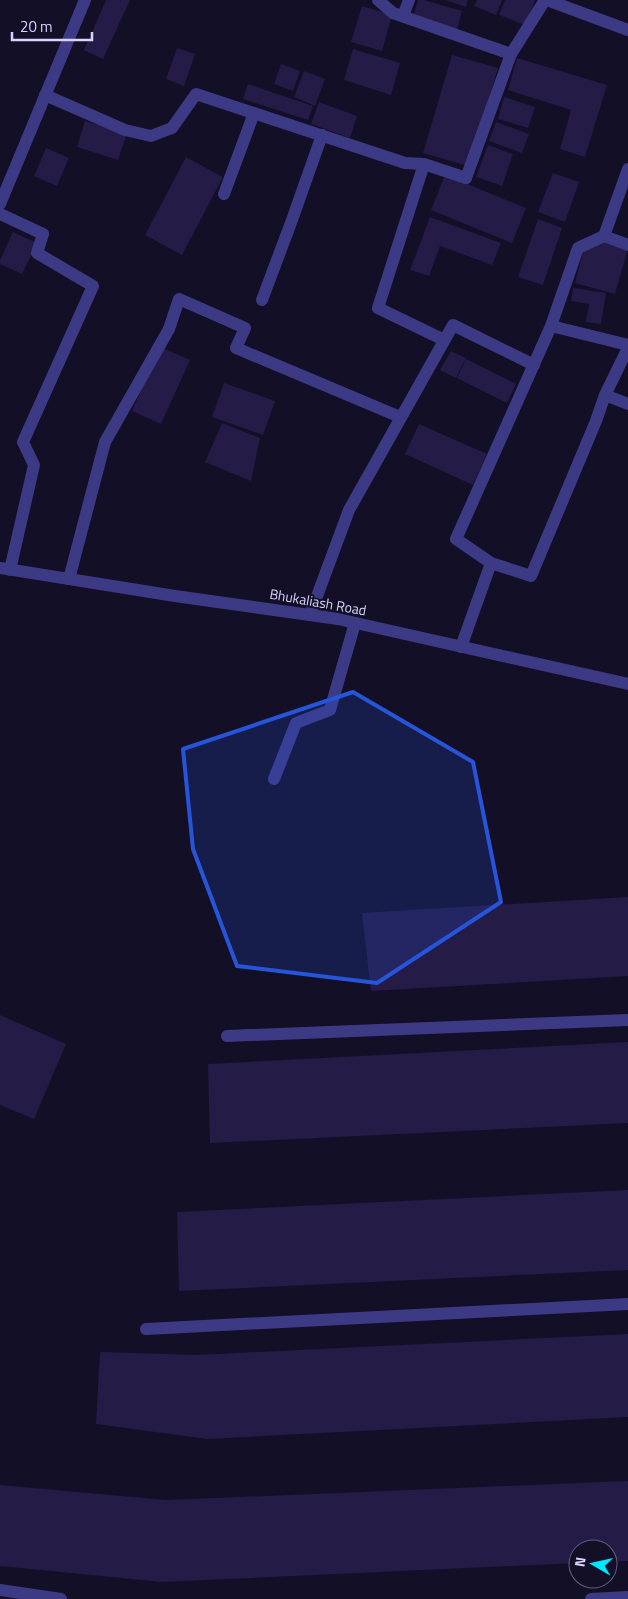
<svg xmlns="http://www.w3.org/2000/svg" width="628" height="1599" viewBox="0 0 628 1599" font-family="'Titillium Web',sans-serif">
<rect width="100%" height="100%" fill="#130f26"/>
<path fill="#241b47" d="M106,0H130L103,59L84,50Z
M418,0H424L462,11L457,30L413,18Z
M445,0H468L466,7Z
M477,0H502L496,15L474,6Z
M505,0H535L525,25L499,15Z
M362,6L392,15L382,51L351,42Z
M177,48L195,54L184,86L166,79Z
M353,49L400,63L391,95L344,80Z
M452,55L498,68L468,166L423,153Z
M517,58L607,85L585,157L560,149L571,110L508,90Z
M281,64L300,71L293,91L274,84Z
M304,71L325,79L315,106L294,97Z
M248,84L313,106L308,120L243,99Z
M504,97L535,107L528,128L498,119Z
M319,102L357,116L350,138L311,124Z
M85,121L127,133L118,160L77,147Z
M496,122L529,134L522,153L489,141Z
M488,145L513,154L502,186L476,177Z
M46,148L69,158L57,186L34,176Z
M186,157L223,177L182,255L145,235Z
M553,173L579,182L565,222L538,212Z
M445,175L526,208L512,243L431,210Z
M430,217L501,243L492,265L440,246L429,276L410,270Z
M538,219L562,228L543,285L518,277Z
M13,232L37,243L22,274L0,264V260Z
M606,240L628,248L615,294L575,283L584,249Z
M573,288L606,293L601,324L586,322L589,304L571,301Z
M160,347L190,360L161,424L132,411Z
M451,351L466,358L456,378L440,370Z
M466,359L516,384L507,403L457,378Z
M224,383L275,401L263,435L212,417Z
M222,423L260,438L251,481L205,462Z
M419,424L487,454L473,485L405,454Z
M628,897V976L371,991L362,913Z
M0,1015L66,1044L34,1119L0,1105Z
M628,1042V1123L210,1143L208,1064Z
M628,1190V1270L179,1291L177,1212Z
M628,1334V1417L207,1439L96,1424L100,1352L196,1355Z
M628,1481V1561L608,1562V1549H578V1563L162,1582L0,1566V1485L166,1500Z"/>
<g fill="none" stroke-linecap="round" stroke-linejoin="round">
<path stroke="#3d3a85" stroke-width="12" d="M378,0L393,13L511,54
M403,16L409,0
M45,95L125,130L151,136L172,128L196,94L405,163L424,164L466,178
M424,164L378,308L444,340
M224,194L254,113
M0,214L43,234L37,253L93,286L23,442L34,465L10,570
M262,300L292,220L322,135
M69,579L105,442L169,329L179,299L245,328L236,348L400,417
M310,615L349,510L453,325L534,365
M274,779L296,723L330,710L355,623
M227,1036L628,1020
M146,1329L628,1304
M0,1590L61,1599
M591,1599L628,1597"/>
<path stroke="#3d3a85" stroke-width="12" d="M547,0L628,30
M628,169L604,236L628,245
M466,178L511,54L545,0
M0,204L85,0
M551,326L628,345
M605,395L628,404
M491,563L531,576L596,421L605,395L628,348
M0,568L175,596L338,619L628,684
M461,647L491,563L456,539L551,326L578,248L604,236"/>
</g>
<path fill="#2655da" fill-opacity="0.2" stroke="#2655da" stroke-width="4" stroke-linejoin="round" d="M353,692L473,762L501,902L377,983L237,966L193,849L183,749Z"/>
<g text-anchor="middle" stroke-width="4" stroke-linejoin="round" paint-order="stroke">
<g font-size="14" fill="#d9d4ff" stroke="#130f26">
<text transform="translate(318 602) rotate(10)" y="5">Bhukaliash Road</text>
</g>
</g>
<g transform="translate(593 1564) rotate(279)"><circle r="24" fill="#130f26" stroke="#625e7d"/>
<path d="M0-4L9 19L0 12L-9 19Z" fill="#00e5ff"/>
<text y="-8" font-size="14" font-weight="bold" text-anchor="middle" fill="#d9d4ff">N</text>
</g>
<path d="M12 32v8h80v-8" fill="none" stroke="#d9d4ff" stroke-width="2.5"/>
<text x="20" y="32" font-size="15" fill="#d9d4ff" stroke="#130f26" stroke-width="4" paint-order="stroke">20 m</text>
</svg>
